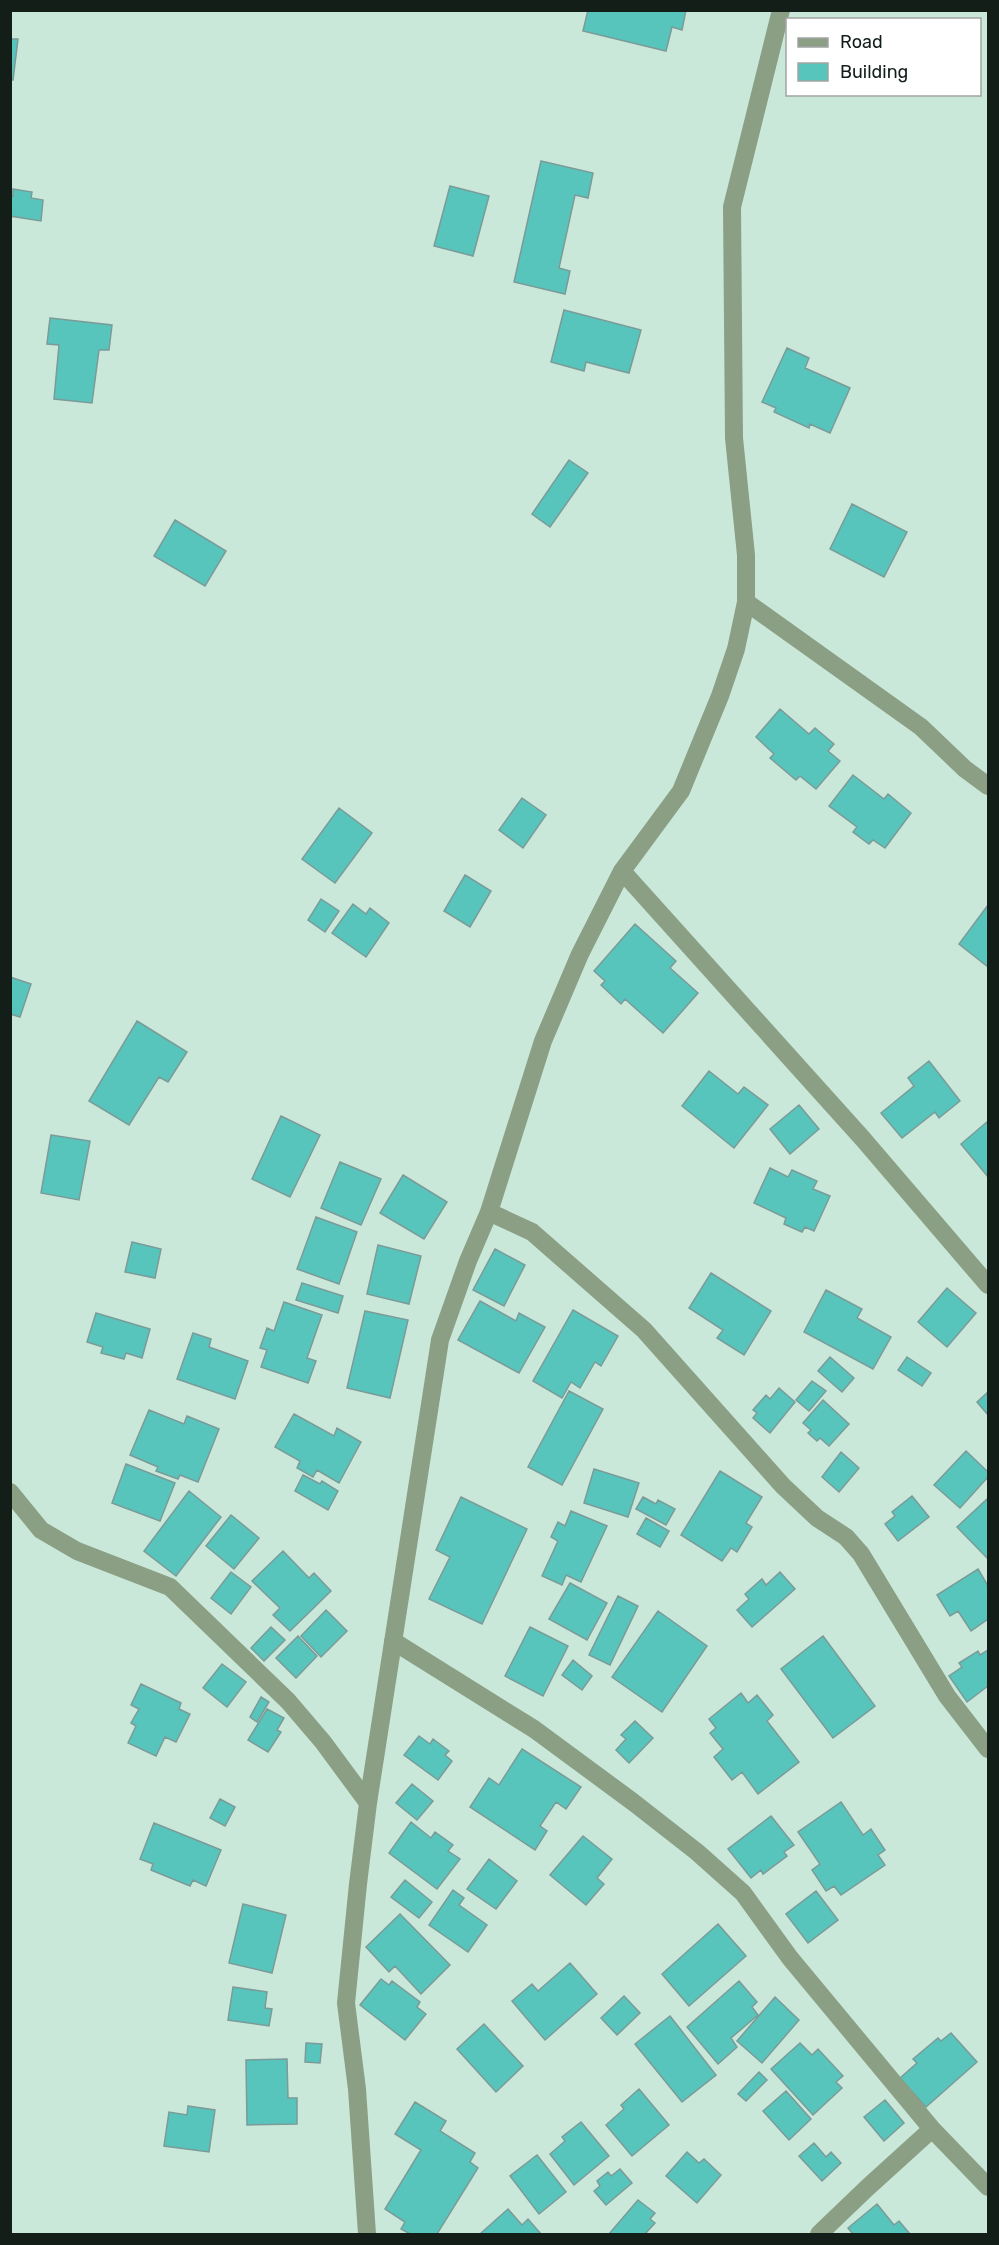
<svg xmlns="http://www.w3.org/2000/svg" width="999" height="2245" viewBox="0 0 999 2245" font-family="Rubik,sans-serif">
<rect width="100%" height="100%" fill="#cae8d9"/>
<path fill="#58c5bd" stroke="#7a9b98" stroke-width="1.5" d="M588,10H686L682,30L672,27L666,51L583,31Z
M10,39H18L13,80H10Z
M541,161L593,173L588,198L575,195L559,268L570,271L565,294L514,282Z
M450,186L489,196L473,256L434,246Z
M13,189L32,192L31,198L43,200L41,221L10,216V195L13,196Z
M564,310L641,330L629,373L586,362L584,371L551,362Z
M50,318L112,325L109,350H99L92,403L54,399L59,345L47,344Z
M787,348L809,358L805,368L850,388L830,433L810,424L809,428L774,412L776,408L762,402Z
M569,460L588,473L550,527L532,514Z
M852,504L907,532L884,577L830,549Z
M175,520L226,551L205,586L154,556Z
M780,709L809,734L815,728L834,744L828,751L840,761L816,789L800,776L796,780L770,758L774,754L756,737Z
M853,775L884,799L888,794L911,813L885,848L873,840L869,844L853,832L857,827L829,806Z
M522,798L546,815L523,848L499,830Z
M339,808L372,833L335,883L302,859Z
M465,875L491,891L470,927L444,911Z
M321,899L339,911L325,932L308,920Z
M353,904L366,914L370,908L389,923L366,957L332,933Z
M988,905V967L959,944Z
M635,924L676,961L670,968L698,993L663,1033L625,999L621,1004L601,985L605,981L594,971Z
M10,977L31,984L20,1017L10,1014Z
M137,1021L187,1052L168,1082L159,1077L129,1125L89,1101Z
M929,1061L960,1101L939,1118L935,1112L902,1138L881,1113L914,1086L908,1078Z
M709,1071L738,1094L744,1087L768,1105L734,1148L682,1106Z
M799,1105L819,1129L790,1154L770,1129Z
M281,1116L320,1135L290,1197L252,1179Z
M988,1121V1177L961,1144Z
M51,1135L90,1141L79,1200L41,1193Z
M340,1162L381,1179L361,1225L321,1208Z
M770,1168L788,1177L792,1170L817,1181L813,1189L830,1196L814,1231L805,1227L802,1232L784,1224L786,1218L754,1203Z
M403,1175L447,1202L424,1239L380,1213Z
M316,1217L357,1232L339,1284L297,1269Z
M132,1242L161,1249L155,1278L125,1272Z
M378,1245L421,1256L409,1304L367,1294Z
M495,1249L525,1265L504,1306L473,1290Z
M711,1273L771,1311L744,1355L717,1338L723,1330L689,1308Z
M302,1283L343,1296L338,1313L296,1300Z
M947,1288L976,1313L947,1347L918,1322Z
M826,1290L862,1309L857,1318L891,1337L873,1369L804,1332Z
M480,1301L516,1321L519,1313L545,1327L519,1373L458,1340Z
M284,1302L322,1315L307,1358L316,1361L308,1383L261,1367L267,1350L260,1348L267,1328L274,1331Z
M573,1310L618,1336L601,1366L595,1362L580,1388L571,1382L562,1398L533,1381Z
M365,1311L408,1320L390,1398L347,1388Z
M96,1313L150,1329L142,1358L126,1353L124,1359L101,1353L103,1347L87,1342Z
M193,1333L211,1339L209,1347L248,1361L235,1399L177,1379Z
M830,1357L854,1378L842,1392L818,1371Z
M907,1357L931,1373L922,1386L898,1370Z
M812,1381L826,1391L809,1411L796,1400Z
M779,1388L795,1402L770,1433L753,1418L757,1413L753,1410L766,1395L770,1399Z
M569,1391L603,1409L562,1485L528,1467Z
M988,1392V1415L977,1402Z
M823,1400L849,1424L829,1446L820,1438L817,1441L808,1433L811,1430L803,1423Z
M149,1410L184,1424L187,1416L219,1429L198,1482L180,1475L178,1479L156,1471L158,1467L130,1455Z
M294,1414L334,1436L337,1428L361,1442L339,1483L317,1470L313,1477L297,1468L300,1461L275,1447Z
M966,1451L988,1472V1477L960,1508L934,1485Z
M841,1452L859,1468L839,1492L822,1477Z
M126,1464L175,1483L160,1521L112,1503Z
M594,1469L639,1483L628,1517L584,1503Z
M720,1471L762,1497L746,1523L752,1527L737,1552L731,1548L722,1561L681,1535Z
M303,1475L320,1484L322,1481L338,1491L328,1510L295,1491Z
M189,1491L221,1517L176,1576L144,1551Z
M912,1496L929,1517L898,1541L885,1524L895,1516L892,1512Z
M461,1497L527,1529L482,1624L429,1599L450,1557L436,1550Z
M643,1497L656,1504L658,1500L675,1509L666,1525L636,1509Z
M987,1499L988,1500V1559L957,1527Z
M571,1511L607,1526L581,1582L566,1575L562,1585L542,1576L558,1541L551,1537L558,1522L565,1526Z
M231,1515L259,1538L234,1569L206,1546Z
M646,1518L669,1531L660,1547L637,1534Z
M283,1551L309,1578L314,1573L331,1591L290,1631L273,1615L280,1608L252,1581Z
M978,1569L988,1586V1619L971,1631L958,1611L950,1616L937,1595Z
M231,1572L251,1587L231,1614L211,1598Z
M780,1572L795,1589L752,1627L737,1610L749,1599L745,1594L762,1579L766,1585Z
M570,1583L607,1603L587,1640L549,1619Z
M618,1596L638,1606L610,1665L589,1655Z
M326,1610L347,1631L321,1657L301,1636Z
M658,1611L707,1646L662,1712L612,1677Z
M271,1627L285,1640L264,1661L251,1648Z
M530,1627L568,1646L543,1696L505,1676Z
M298,1636L317,1656L296,1678L276,1658Z
M823,1636L875,1706L833,1738L781,1669Z
M988,1650V1686L967,1702L949,1676L962,1667L959,1663L978,1651L980,1655Z
M573,1660L592,1676L582,1690L562,1675Z
M222,1664L246,1682L227,1707L203,1688Z
M141,1684L181,1703L179,1709L190,1714L176,1742L165,1737L156,1756L128,1743L136,1726L131,1723L139,1709L131,1705Z
M741,1693L748,1703L757,1695L773,1715L767,1721L799,1762L758,1794L742,1772L732,1780L714,1757L723,1749L710,1733L716,1728L709,1719Z
M261,1697L269,1702L257,1722L250,1717Z
M267,1709L284,1718L277,1730L281,1732L268,1752L248,1740Z
M635,1721L653,1738L629,1763L616,1750L626,1739L621,1735Z
M419,1736L430,1744L433,1739L449,1751L445,1755L452,1761L438,1780L404,1755Z
M522,1749L581,1787L566,1809L556,1802L540,1826L547,1831L535,1850L470,1807L489,1778L499,1785Z
M412,1784L433,1801L417,1820L396,1803Z
M220,1799L235,1807L225,1826L210,1818Z
M841,1802L863,1835L871,1829L885,1850L878,1855L885,1865L841,1895L834,1886L826,1891L812,1870L820,1864L798,1832Z
M771,1816L794,1845L784,1852L787,1856L763,1874L761,1870L751,1878L728,1849Z
M411,1822L431,1838L435,1832L453,1845L448,1851L460,1859L437,1889L389,1853Z
M154,1823L221,1850L206,1886L193,1880L190,1886L151,1870L153,1864L140,1859Z
M583,1836L612,1859L597,1878L604,1884L586,1905L550,1875Z
M489,1859L517,1881L496,1909L467,1889Z
M405,1880L432,1902L419,1918L391,1897Z
M453,1890L464,1898L459,1905L487,1925L468,1952L429,1925Z
M816,1891L838,1920L808,1943L786,1914Z
M243,1904L286,1915L272,1973L229,1963Z
M400,1914L450,1965L421,1994L395,1966L389,1972L366,1947Z
M718,1924L746,1956L689,2006L662,1974Z
M570,1963L597,1994L545,2040L512,2001L532,1984L538,1991Z
M381,1979L389,1985L392,1981L420,2002L417,2007L426,2014L405,2040L360,2005Z
M739,1981L757,2002L752,2007L758,2015L731,2038L737,2047L718,2064L687,2027Z
M233,1987L267,1992L265,2008L272,2009L269,2026L228,2020Z
M624,1996L640,2013L617,2035L601,2018Z
M775,1997L799,2020L762,2063L737,2041Z
M670,2016L716,2075L682,2102L635,2044Z
M484,2024L523,2066L496,2092L457,2049Z
M951,2033L977,2062L926,2107L900,2078L917,2063L913,2059L938,2038L941,2041Z
M306,2043L322,2044L320,2063L305,2062Z
M800,2043L812,2055L818,2049L843,2076L836,2082L842,2088L813,2115L771,2069Z
M287,2059L288,2098H297V2124L247,2125L246,2060Z
M759,2072L767,2080L746,2101L738,2094Z
M639,2089L669,2125L632,2156L606,2125L624,2109L621,2105Z
M786,2091L811,2119L789,2140L763,2111Z
M885,2100L904,2123L884,2141L864,2117Z
M415,2102L446,2121L440,2131L475,2153L470,2162L478,2168L437,2234H410L401,2229L405,2222L385,2209L421,2150L395,2134Z
M188,2106L215,2110L209,2152L164,2146L169,2112L187,2115Z
M581,2122L609,2156L574,2185L550,2154L565,2141L562,2137Z
M814,2143L826,2157L831,2152L841,2163L822,2181L799,2156Z
M687,2152L699,2163L704,2159L721,2175L697,2203L666,2176Z
M537,2155L566,2192L539,2214L510,2176Z
M620,2169L632,2183L606,2205L594,2191L600,2186L597,2181L608,2172L611,2176Z
M638,2200L655,2213L650,2219L655,2223L645,2234H609Z
M877,2204L894,2225L899,2221L910,2234H853L848,2228Z
M508,2209L522,2225L528,2219L541,2234H480Z"/>
<g fill="none" stroke-linecap="round" stroke-linejoin="round">
<path stroke="#8b9f84" stroke-width="18" d="M746,602L921,727L965,769L988,786
M622,871L863,1139L988,1285
M489,1212L532,1232L644,1330L783,1486L817,1518L846,1537L861,1554L947,1696L988,1749
M10,1492L41,1530L77,1551L170,1587L288,1701L323,1742L368,1803
M393,1641L534,1729L633,1802L697,1852L743,1893L790,1958L932,2129L988,2187
M367,2234L357,2089L346,2003L358,1884L368,1803L440,1340L468,1261L489,1212L543,1041L580,954L622,871L681,791L720,696L736,649L746,602V555L734,438L732,207L781,10
M819,2234L867,2188L932,2129"/>
</g>
<rect width="999" height="2245" fill="none" stroke="#131e18" stroke-width="24"/>
<rect x="786" y="18" width="195" height="78" fill="#ffffff" stroke="#a1a5a3" stroke-width="1.5"/>
<rect x="798" y="38" width="30" height="9" fill="#8b9f84" stroke="#a1a5a3" stroke-width="1.5"/>
<text x="840" y="48" font-size="18" fill="#131e18">Road</text>
<rect x="798" y="63" width="30" height="18" fill="#58c5bd" stroke="#a1a5a3" stroke-width="1.5"/>
<text x="840" y="78" font-size="18" fill="#131e18">Building</text>
</svg>
